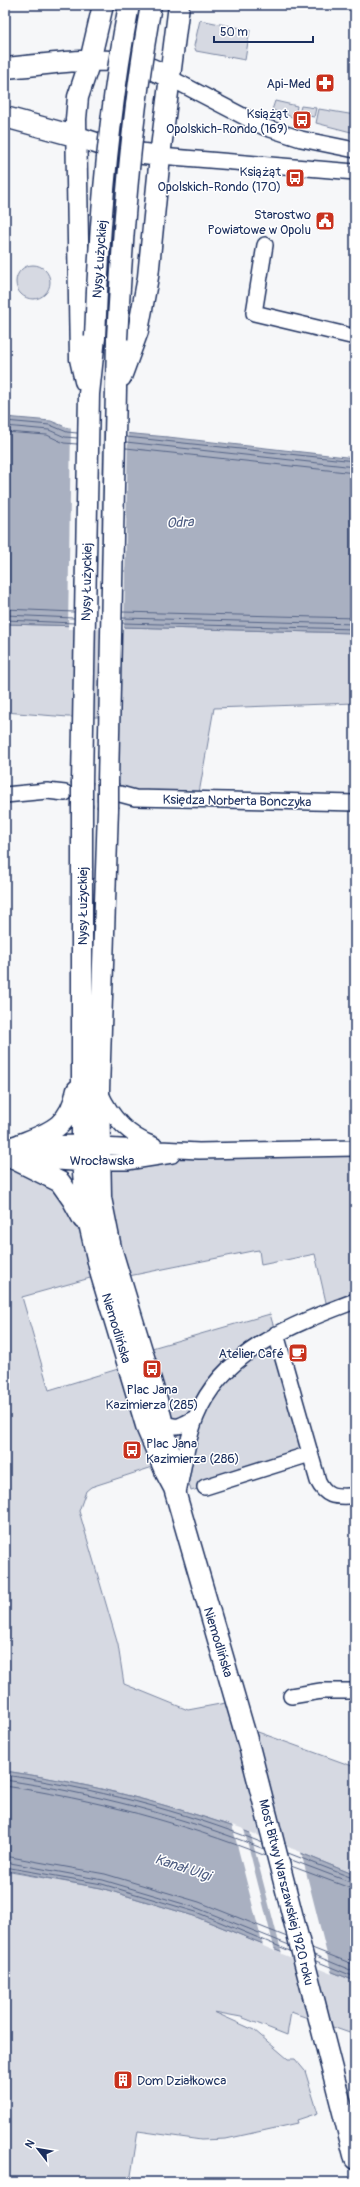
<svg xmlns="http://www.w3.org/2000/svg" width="360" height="2187" viewBox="0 0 360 2187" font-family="Pangolin,sans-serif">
<rect width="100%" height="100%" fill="#f6f7f9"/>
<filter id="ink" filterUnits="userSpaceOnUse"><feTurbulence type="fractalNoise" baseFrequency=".025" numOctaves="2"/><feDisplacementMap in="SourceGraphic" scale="8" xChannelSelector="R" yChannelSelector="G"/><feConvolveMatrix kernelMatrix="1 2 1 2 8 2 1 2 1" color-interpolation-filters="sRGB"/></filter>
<g filter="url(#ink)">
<path fill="#d6d9e2" stroke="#7884a0" d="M200,20L250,30L245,60L196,51L194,46Z
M275,101L297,106L295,118L272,110Z
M301,106L316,108L314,117L299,114Z
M319,109L355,115V133L316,123Z
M16 282a17 17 0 1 1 34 0a17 17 0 1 1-34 0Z
M5,624L355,633V703L214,708L198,799H111L112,717H68L5,712Z
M355,1148V1301L328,1311L315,1254L261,1265L259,1250L252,1251L119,1278L101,1162Z
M5,1162L60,1182L101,1275L22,1297L49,1390L128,1366L159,1465L91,1487L86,1491L79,1511L118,1645L124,1684L188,1710L236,1701L244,1727L355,1767V1875C315,1859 275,1842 234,1827C160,1802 83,1782 5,1771Z
M270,1314L310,1454L191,1491L152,1348Z
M5,1871L101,1888L194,1916L355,1981V2050L353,2043L355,2035L291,2012L287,2035L241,2017L214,2012L254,2030L288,2059H295L305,2071L318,2113L297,2120L298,2123L226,2139L201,2140L138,2131L130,2182H5Z"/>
<path fill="#a9b0c1" stroke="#707c99" d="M5,417L51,421L68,428L168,437L355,458V633L5,624Z
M5,1771C83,1782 160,1802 234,1827C275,1842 315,1859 355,1875V1981L194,1916L101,1888L5,1870Z"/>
<path fill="#f6f7f9" d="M71,426L103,429L100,605L104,429L128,431L124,629H68Z
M232,1825L244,1829L275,1951L263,1946Z
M250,1832L301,1852L332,1974L282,1954Z"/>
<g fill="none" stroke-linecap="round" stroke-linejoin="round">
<path stroke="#546386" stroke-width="1" d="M5,421L50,425L67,432L77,433
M5,426L49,430L65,437L77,438
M5,432L47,435L64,443L77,444
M126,437L355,461
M126,442L355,467
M126,448L355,473
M5,609L74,612
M122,612L355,618
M5,615L74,618
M122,618L355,624
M5,620L74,623
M122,623L355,629
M5,1775C93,1788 180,1810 263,1843
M5,1780C93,1793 181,1816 264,1849
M5,1786C94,1799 182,1823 266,1856
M288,1853L355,1879
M5,1856L105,1874L199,1902L287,1937
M289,1859L355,1884
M5,1862L103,1880L197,1908L289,1945
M291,1866L355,1890
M5,1867L102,1884L196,1912L290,1951
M312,1948L355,1965
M314,1955L355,1972
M316,1961L355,1977"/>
<path stroke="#cacfda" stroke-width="15" stroke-dasharray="15 8" stroke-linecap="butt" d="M73,793L119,794"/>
<g stroke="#1b2f5e" stroke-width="18">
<path id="minor" d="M170,78L264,127L301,139L355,150
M160,156L355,172
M265,245L254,313L355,337
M120,794L135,798L355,803
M5,795L47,791L65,793
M100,1092C111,1117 129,1136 154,1145
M101,1146L199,1151L355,1148
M101,1162H127L172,1155
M276,1334L318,1481C327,1499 337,1496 355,1496
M163,1423C177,1429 182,1426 195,1418
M205,1487L310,1454
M177,1497C183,1471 186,1442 196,1417C222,1351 294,1324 355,1301
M291,1696L321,1691H355"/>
</g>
<g stroke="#1b2f5e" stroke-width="23">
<path id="major" d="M5,68C46,65 90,56 130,63C145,65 157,71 170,78
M5,117L78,137L120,151L160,156
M121,377L138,331L148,277L160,156L179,5
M85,381L80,359L76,119L78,97L90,61L103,5
M82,782L89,394L95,337
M108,783L117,339
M82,807V1162L87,1215L101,1275L147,1429L166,1473L174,1488L250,1750L355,2159
M108,808L99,1090L101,1198L111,1248L157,1400L173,1466
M13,1147C47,1133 69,1130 77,1090
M27,1147L95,1145
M8,1156L60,1182L72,1199L83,1219
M21,1157L95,1162"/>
</g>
<use href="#minor" stroke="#fff" stroke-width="15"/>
<use href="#major" stroke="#fff" stroke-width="20"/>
<g stroke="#1b2f5e" stroke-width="23" stroke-linecap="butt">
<path id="major-bridge" d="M95,337C99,226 108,114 129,5
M117,339C123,227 131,116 151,5
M82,807V782
M108,808V783"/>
</g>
<use href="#major-bridge" stroke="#fff" stroke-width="20"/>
</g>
</g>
<defs>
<g id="pharmacy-square" transform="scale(1)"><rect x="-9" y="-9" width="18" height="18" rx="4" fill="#c8321e" stroke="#fff"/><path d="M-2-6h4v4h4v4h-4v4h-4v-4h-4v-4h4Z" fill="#fff"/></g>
<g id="bus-square" transform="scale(1)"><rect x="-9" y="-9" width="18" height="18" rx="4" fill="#c8321e" stroke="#fff"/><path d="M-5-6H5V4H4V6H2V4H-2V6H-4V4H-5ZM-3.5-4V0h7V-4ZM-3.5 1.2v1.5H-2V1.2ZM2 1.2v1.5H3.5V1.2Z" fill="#fff"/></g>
<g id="civic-square" transform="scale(1)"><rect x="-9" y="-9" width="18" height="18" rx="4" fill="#c8321e" stroke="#fff"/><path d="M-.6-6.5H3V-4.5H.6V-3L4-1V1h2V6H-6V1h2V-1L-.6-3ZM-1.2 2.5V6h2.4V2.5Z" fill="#fff"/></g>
<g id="cafe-square" transform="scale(1)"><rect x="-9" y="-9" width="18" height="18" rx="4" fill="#c8321e" stroke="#fff"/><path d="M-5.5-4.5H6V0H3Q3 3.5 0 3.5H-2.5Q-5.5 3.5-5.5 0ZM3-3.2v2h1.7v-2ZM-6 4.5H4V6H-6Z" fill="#fff"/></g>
<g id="building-square" transform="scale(1)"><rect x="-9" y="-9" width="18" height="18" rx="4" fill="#c8321e" stroke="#fff"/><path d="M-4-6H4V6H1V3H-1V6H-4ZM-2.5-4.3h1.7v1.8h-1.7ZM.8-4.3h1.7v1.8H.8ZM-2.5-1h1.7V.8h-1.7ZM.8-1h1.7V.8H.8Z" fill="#fff"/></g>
</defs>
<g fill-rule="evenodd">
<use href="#pharmacy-square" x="325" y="83"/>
<use href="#bus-square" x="302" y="120"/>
<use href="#bus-square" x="295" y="178"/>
<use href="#civic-square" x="325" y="221"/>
<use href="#cafe-square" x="298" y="1353"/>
<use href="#bus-square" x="152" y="1369"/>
<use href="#bus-square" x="132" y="1450"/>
<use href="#building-square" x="123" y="2080"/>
</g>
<g text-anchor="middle" stroke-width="3" stroke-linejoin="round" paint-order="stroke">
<g font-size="13" fill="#1b2f5e" stroke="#fff" text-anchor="end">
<text x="311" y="88">Api-Med</text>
<text x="288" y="118">Książąt<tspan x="288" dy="15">Opolskich-Rondo (169)</tspan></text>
<text x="281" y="176">Książąt<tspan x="281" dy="15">Opolskich-Rondo (170)</tspan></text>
<text x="311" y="219">Starostwo<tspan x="311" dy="15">Powiatowe w Opolu</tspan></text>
<text x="284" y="1358">Atelier Café</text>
<text x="152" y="1394" text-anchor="middle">Plac Jana<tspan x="152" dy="15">Kazimierza (285)</tspan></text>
<text x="146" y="1448" text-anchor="start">Plac Jana<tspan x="146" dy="15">Kazimierza (286)</tspan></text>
<text x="137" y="2085" text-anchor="start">Dom Działkowca</text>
</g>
<g font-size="13" fill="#1b2f5e" stroke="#fff">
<text transform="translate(99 259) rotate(-86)" y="5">Nysy Łużyckiej</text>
<text transform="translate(86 582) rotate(-89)" y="5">Nysy Łużyckiej</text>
<text transform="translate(237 800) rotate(1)" y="5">Księdza Norberta Bonczyka</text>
<text transform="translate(82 906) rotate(-90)" y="5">Nysy Łużyckiej</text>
<text x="102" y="1165">Wrocławska</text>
<text transform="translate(117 1328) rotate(73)" y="5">Niemodlińska</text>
<text transform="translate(219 1642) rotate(73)" y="5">Niemodlińska</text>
<text transform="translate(287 1892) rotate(76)" y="5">Most Bitwy Warszawskiej 1920 roku</text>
</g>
<g font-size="14" font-style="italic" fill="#4d5c81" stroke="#fff">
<text transform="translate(180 522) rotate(-3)" y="5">Odra</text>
<text transform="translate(183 1867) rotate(18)" y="5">Kanał Ulgi</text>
</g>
</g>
<rect width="360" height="2187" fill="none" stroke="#fff" stroke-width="20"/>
<rect x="10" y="10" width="340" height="2167" fill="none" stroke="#1b2f5e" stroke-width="1.5" filter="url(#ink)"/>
<g transform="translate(38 2149) rotate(301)" stroke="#ffffff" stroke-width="3" paint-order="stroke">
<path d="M0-3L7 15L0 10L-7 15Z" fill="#1b2f5e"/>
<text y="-6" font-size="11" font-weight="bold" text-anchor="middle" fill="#1b2f5e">N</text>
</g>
<path d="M214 36v6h99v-6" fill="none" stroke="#1b2f5e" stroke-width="2"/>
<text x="220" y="36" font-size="12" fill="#1b2f5e" stroke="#ffffff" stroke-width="3" paint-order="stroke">50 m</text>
</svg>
